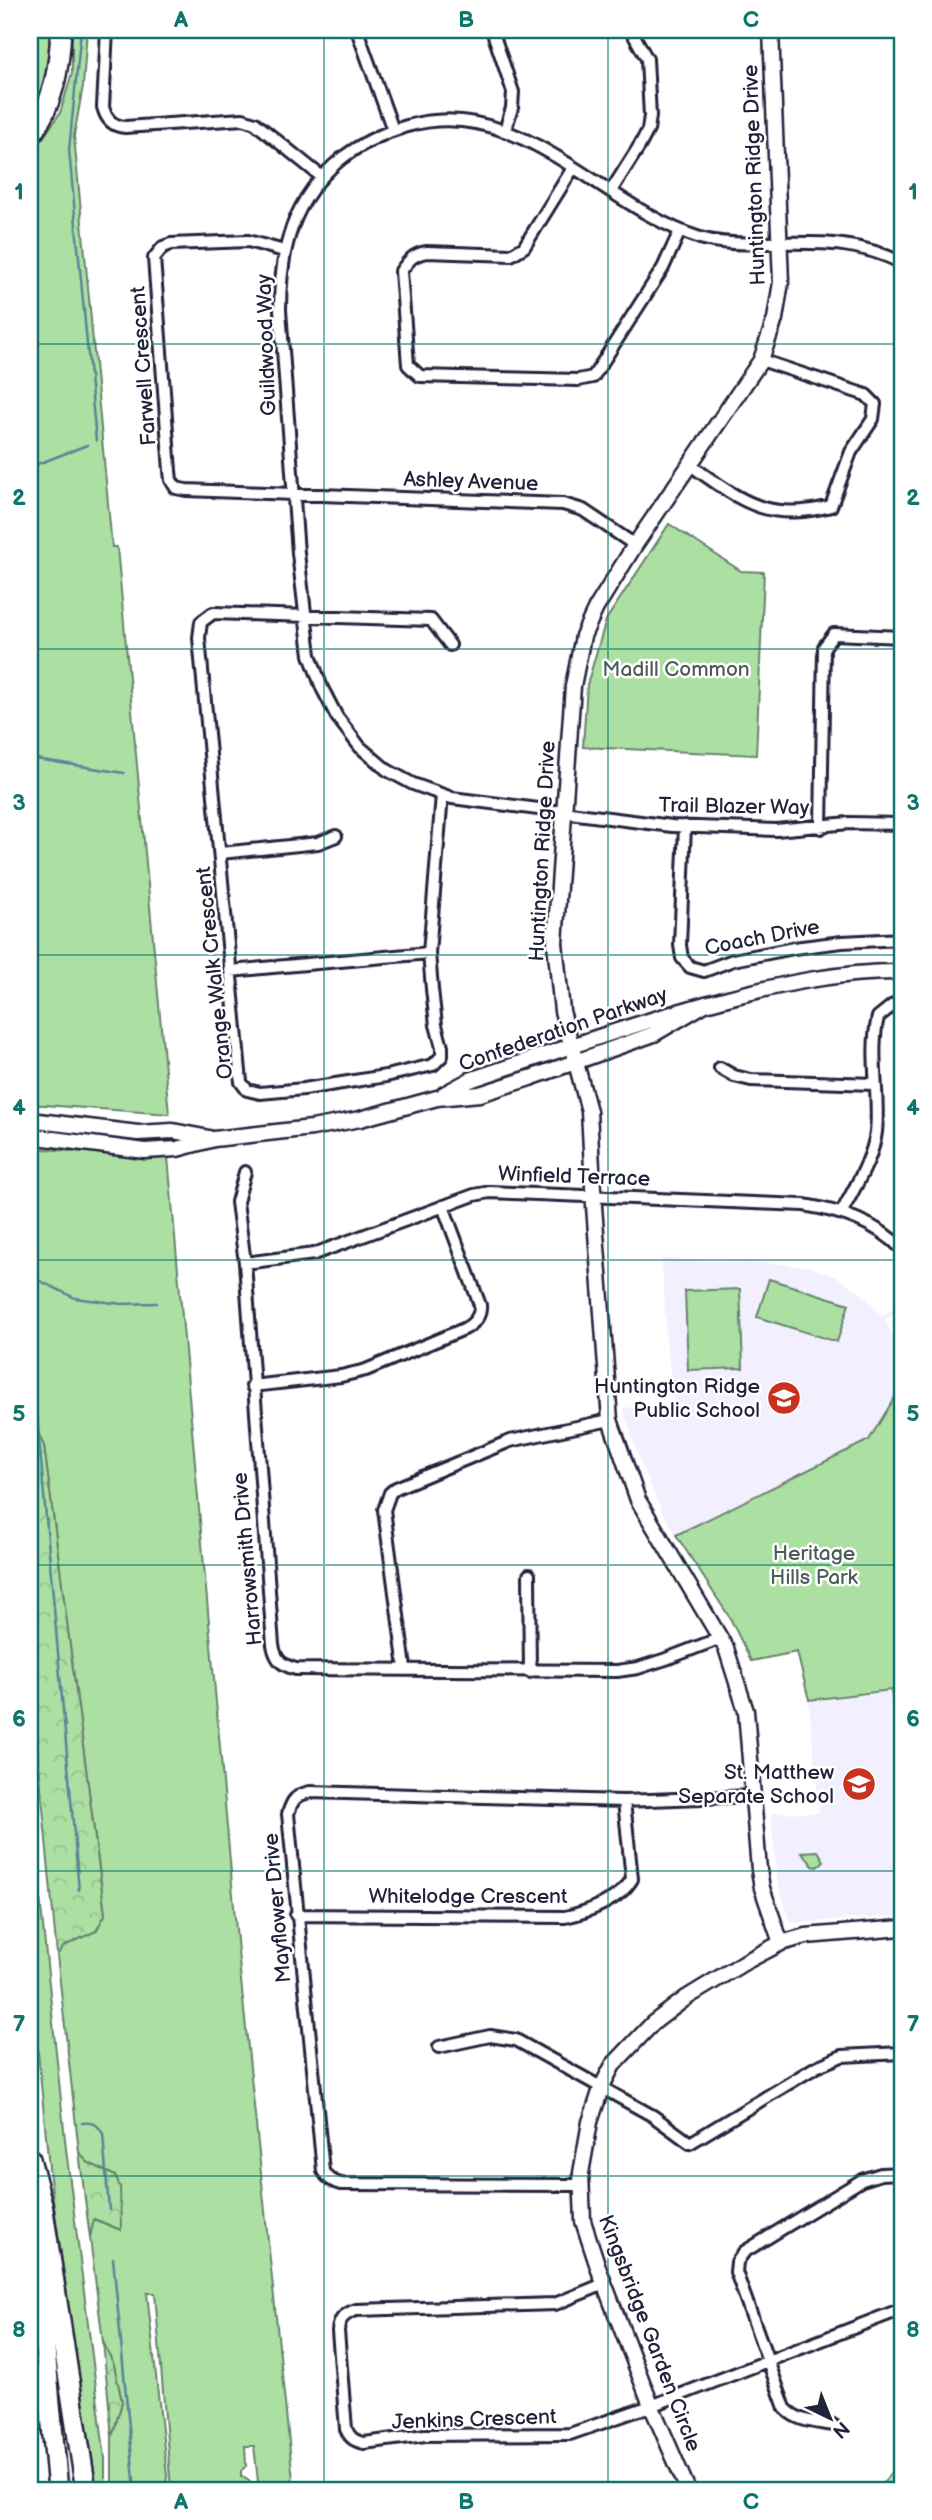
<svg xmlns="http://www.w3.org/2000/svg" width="932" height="2520" viewBox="0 0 932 2520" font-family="'Balsamiq Sans',sans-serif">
<defs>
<pattern id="forest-crowns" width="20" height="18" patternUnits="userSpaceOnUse" patternTransform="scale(1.75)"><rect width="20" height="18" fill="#ace0a2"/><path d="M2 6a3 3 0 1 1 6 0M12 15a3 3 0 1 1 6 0" fill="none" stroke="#94c08c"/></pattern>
</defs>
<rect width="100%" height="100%" fill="#fff"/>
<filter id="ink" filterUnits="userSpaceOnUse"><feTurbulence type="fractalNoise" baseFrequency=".0143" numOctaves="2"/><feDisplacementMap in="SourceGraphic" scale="14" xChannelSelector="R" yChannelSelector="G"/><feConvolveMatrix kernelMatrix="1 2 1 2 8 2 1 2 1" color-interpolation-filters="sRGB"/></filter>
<g filter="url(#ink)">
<path fill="#f2effe" d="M662,1259L766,1263L811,1267L837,1277L862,1294L882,1316L902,1303V1308L885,1320L902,1355V1390L898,1392L869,1440L676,1535L661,1509L641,1464L623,1408L674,1404L667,1348Z
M892,1690L899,1745L902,1746V1916L791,1923L777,1880L771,1813H819L809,1700Z"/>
<path fill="#ace0a2" stroke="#67816e" stroke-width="2" d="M30,30H50C50,61 48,92 30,119Z
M72,30H87L83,86L74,136L112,547H117L169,1114L30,1104V1061L33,1041L30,1036V157L60,113L72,73Z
M669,524L741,571L764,572L756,755L583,747L587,685L606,620Z
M30,1148L84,1152H163L168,1157L238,1952L294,2490H259L254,2446H245L246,2466L241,2471V2476L249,2481L254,2490H171L155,2293H147L167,2476L166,2490H112V2437L122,2402L114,2365L103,2342L90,2238L93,2219L121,2230L115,2176L87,2162L79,2152L57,1955L64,1946L96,1931L105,1914L44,1446L30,1415V1205L38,1178L30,1177Z
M769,1279L849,1304L837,1342L757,1317Z
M740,1289L743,1368L688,1370L685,1291Z
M902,1390V1746H899L891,1690L809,1700L797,1652L751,1661L730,1618L676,1535L869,1440L898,1392Z
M30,1800L66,2149L105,2459V2489L95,2490L50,2178L30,1968Z
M818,1851L824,1861L817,1867L813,1866L802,1852Z
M902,2457V2490H878Z"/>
<path fill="url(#forest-crowns)" stroke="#67816e" stroke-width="2" d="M30,1415L44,1446L105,1915L96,1931L64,1946L57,1955L30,1672Z
M79,2152L87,2162L115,2176L120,2187L121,2230L94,2219L90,2238Z
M103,2342L114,2365L122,2402L112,2437Z"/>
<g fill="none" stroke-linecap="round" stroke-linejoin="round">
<path stroke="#57849a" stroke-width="2.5" d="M81,30L69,150L96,441
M30,467L87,445
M30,758L124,773
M30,1276L75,1298L122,1304L157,1303
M37,1416L79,1890
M82,2123C93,2122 98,2124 103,2134L109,2210
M113,2258L135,2490"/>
<g stroke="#22223b" stroke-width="16">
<path id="street" d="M107,30L103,107C106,119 112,126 125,127L243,119L255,123L322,177
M357,30L393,130
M492,30L513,92L512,108L505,130
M573,168L524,247L511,255L427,252C413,254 409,260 401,271L408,365L420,376L578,380L593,377L663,268L680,231
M611,191L640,145L648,130L650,116L647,59L631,30
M284,251L248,241L171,244L163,247L154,258L170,471L171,480L176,488L186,490L563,504L583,510L635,545
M902,263C855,239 814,243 763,243C742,244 720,244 700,238C602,207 519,93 407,126C383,133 360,144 341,159C292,199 280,250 280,310L298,553L310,655L322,688L337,717L360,747L387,770L413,784L452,798L672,826L776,830L849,823L902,824
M689,464C740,500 766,523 831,506L851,452L873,419L875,404L866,395L761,360
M442,795L429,953L432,989L436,1025L442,1047V1056L433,1065L386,1076L304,1089L260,1093L247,1090L241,1082L199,638L201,622L213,613L431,620L450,645
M685,826L680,945L682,958L690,967L704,971L733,960L794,948L842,942L902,939
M821,828L824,647L834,634L902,637
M221,853L318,843L336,836
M230,971L429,953
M720,1068L734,1076L751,1080L874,1084
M245,1172L237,1202L245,1263L273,1645C276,1660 281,1665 296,1669L617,1671L638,1668L666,1659L721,1638
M842,1212C854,1188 873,1159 876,1132C880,1094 869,1054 878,1017L893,1005L902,1006
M245,1263L314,1254L474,1195L490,1192L804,1205C840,1211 876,1222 902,1249
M252,1386L341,1376L366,1370L464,1329C474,1324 481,1316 480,1305L443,1206
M529,1575L530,1672
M405,1668L384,1510L390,1493L396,1488L510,1441L610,1420
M296,1915L565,1917C588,1912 620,1900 632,1879L624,1801
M439,2047L490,2036L516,2040L653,2116L690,2143L816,2067L842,2056L902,2053
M580,2185L341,2184C332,2182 327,2178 323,2171L288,1814C292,1800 296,1795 310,1792L624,1801L753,1796
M604,2284L555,2304L356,2310C344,2314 339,2319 338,2331L346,2429C350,2438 354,2441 364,2443L425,2435L570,2434L659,2403L902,2309
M833,2425C817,2422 797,2422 785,2408L736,2272L737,2262L744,2252L862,2180L881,2174L902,2173"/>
</g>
<g stroke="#22223b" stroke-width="19">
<path id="secondary" d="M771,30L781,282L775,319L761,360L635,545L596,608L583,636L573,686L555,943L562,1011L589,1111L594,1206L610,1420L638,1500L726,1648L746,1711L759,1870L762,1888L781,1943
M444,1094L470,1080C555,1052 638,1022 724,999C782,984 842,971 902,972
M30,1120L138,1133L173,1131L209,1138
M30,1136L145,1151L177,1149L214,1139L312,1128L360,1119L437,1098L480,1094L530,1078L654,1034L705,1004
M688,2490L651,2405L599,2270L583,2221L581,2173L590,2122L602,2086L613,2065L653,2023L686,1998L745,1962L781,1943L806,1936L902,1928"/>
</g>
<g stroke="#22223b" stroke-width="24">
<path id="highway" d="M30,136C54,104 59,69 61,30
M30,2159L42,2204L86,2490
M34,2230L58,2490"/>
</g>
<use href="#street" stroke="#fff" stroke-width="10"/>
<use href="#secondary" stroke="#fff" stroke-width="14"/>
<use href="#highway" stroke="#fff" stroke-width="19"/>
</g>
</g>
<path fill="none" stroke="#0f766e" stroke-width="2" stroke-opacity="0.55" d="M324,30V2490M608,30V2490M30,344H902M30,649H902M30,955H902M30,1260H902M30,1565H902M30,1871H902M30,2176H902"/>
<defs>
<g id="school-disc" transform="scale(1.75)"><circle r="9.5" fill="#c8321e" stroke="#fff"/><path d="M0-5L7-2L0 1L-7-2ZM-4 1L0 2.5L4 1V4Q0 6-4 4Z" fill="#fff"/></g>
</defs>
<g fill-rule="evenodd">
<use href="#school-disc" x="784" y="1398"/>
<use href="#school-disc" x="859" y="1784"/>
</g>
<g text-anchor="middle" stroke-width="5" stroke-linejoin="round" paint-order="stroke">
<g font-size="21" fill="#22223b" stroke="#fff">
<text transform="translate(754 175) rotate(-92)" y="7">Huntington Ridge Drive</text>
<text transform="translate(266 345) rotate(-92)" y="7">Guildwood Way</text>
<text transform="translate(143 366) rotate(-94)" y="7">Farwell Crescent</text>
<text transform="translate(471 481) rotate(2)" y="7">Ashley Avenue</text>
<text transform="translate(734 806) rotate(1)" y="7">Trail Blazer Way</text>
<text transform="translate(542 851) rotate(-87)" y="7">Huntington Ridge Drive</text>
<text transform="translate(762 937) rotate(-11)" y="7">Coach Drive</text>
<text transform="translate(214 973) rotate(-96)" y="7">Orange Walk Crescent</text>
<text transform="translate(563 1029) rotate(-19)" y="7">Confederation Parkway</text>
<text transform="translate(574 1176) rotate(2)" y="7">Winfield Terrace</text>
<text transform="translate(247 1559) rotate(-95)" y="7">Harrowsmith Drive</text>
<text x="468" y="1903">Whitelodge Crescent</text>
<text transform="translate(277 1908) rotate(-95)" y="7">Mayflower Drive</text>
<text transform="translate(650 2333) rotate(69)" y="7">Kingsbridge Garden Circle</text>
<text transform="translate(474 2419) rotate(-2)" y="7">Jenkins Crescent</text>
</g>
<g font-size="21" fill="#4b5b5a" stroke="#fff">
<text x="676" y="676">Madill Common</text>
<text x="814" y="1560">Heritage<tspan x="814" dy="24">Hills Park</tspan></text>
</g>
<g font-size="21" fill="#22223b" stroke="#fff" text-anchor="end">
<text x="760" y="1393">Huntington Ridge<tspan x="760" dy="24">Public School</tspan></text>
<text x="834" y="1779">St. Matthew<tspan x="834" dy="24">Separate School</tspan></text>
</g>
</g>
<rect width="932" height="2520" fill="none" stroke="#fff" stroke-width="77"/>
<g transform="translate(830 2418) rotate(137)" stroke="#ffffff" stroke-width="5" paint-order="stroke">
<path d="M0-5L12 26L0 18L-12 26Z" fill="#22223b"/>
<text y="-10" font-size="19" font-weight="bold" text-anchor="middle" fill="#22223b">N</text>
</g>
<rect x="38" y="38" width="856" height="2444" fill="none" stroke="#0f766e" stroke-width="2.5"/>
<g font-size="23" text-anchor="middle" font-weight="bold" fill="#0f766e">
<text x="181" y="27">A</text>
<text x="466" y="27">B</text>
<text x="751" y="27">C</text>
<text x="19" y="199">1</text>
<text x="913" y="199">1</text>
<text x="19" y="505">2</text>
<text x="913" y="505">2</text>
<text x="19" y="810">3</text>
<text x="913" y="810">3</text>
<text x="19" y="1115">4</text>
<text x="913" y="1115">4</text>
<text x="19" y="1421">5</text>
<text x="913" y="1421">5</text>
<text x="19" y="1726">6</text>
<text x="913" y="1726">6</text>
<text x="19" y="2031">7</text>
<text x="913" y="2031">7</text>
<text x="19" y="2337">8</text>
<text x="913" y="2337">8</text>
<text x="181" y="2509">A</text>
<text x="466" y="2509">B</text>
<text x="751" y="2509">C</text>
</g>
</svg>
